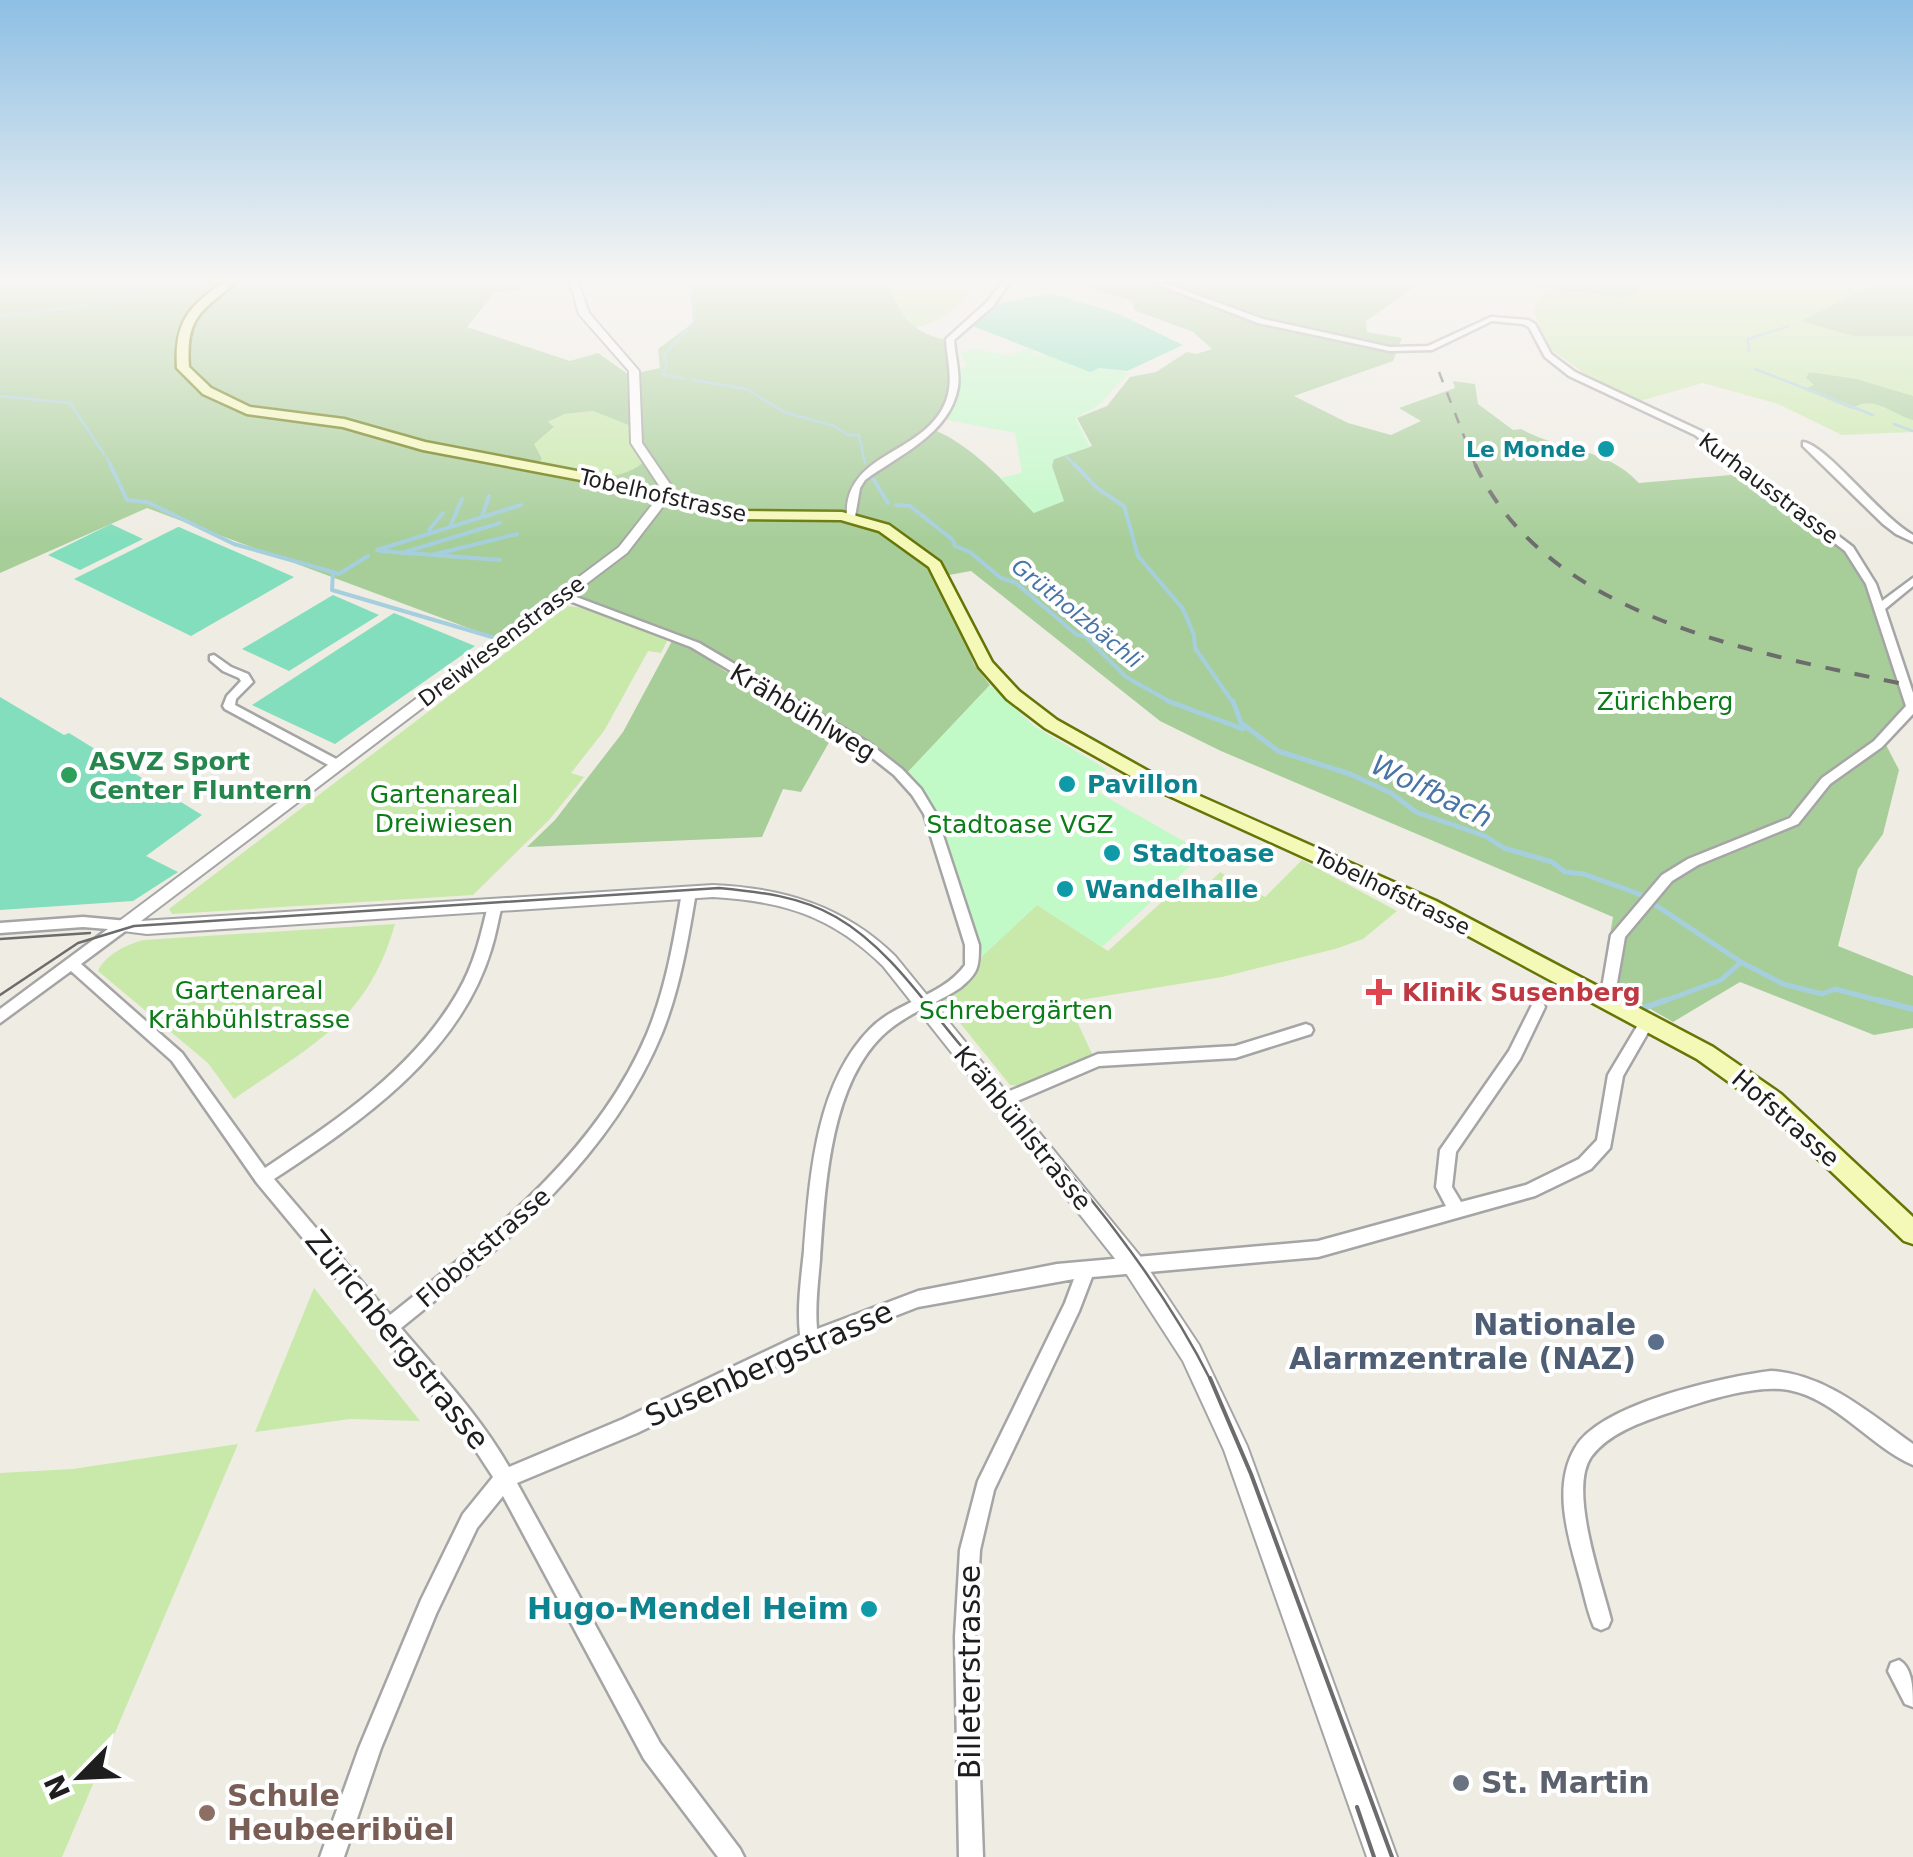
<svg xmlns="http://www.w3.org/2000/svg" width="1913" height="1857" viewBox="0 0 1913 1857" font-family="'DejaVu Sans',sans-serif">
<rect width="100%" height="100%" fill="#efece4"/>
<path fill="#c8e9aa" d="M885,279H979C966,299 939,327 914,327L901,316Z
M1651,279H1883L1802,321L1853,336H1913V432L1842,435L1778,404L1703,383L1640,401L1592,379L1551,349L1534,313L1536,302L1550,290L1626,298Z
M593,411L636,428L647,460C615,490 578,470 538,461L533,444L554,428L547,423L565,414Z
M567,606L584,608L668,639L661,653L648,651L604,731L571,773L584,777L549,820L473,895L172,914L169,909Z
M1302,860L1397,911L1363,939L1335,949L1222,977L1068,1002L1093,1056L1021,1086L1010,1085L944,1003C950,983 973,979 979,959L1037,905L1108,951L1189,877L1206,886L1220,872L1265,897Z
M395,924C367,1022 311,1045 234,1099L208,1063L98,971C105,955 127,944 144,940Z
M314,1288L420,1421L350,1419L255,1432Z
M238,1444L62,1857H0V1473L73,1469Z"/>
<path fill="#a7ce99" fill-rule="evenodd" d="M0,279H526L521,290L495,292L467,327L570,361L598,353L629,375L660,368L658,349L694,322L691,279H885C901,314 907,331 946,340C952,383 956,393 927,427C969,442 1004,481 1034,513L1054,459L1092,446L1077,418L1107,406L1130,377L1156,372L1187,352L1196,354L1212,349L1193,332L1134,310L1133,301L1065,279H1426L1366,321L1367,332L1402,338L1393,361L1294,396L1348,423L1391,435L1421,421L1399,408L1455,388L1453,381L1475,384L1478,404L1513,430L1521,429C1558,450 1606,447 1639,483L1754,473L1849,549L1879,608L1906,706L1881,735L1899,770L1883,834L1858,869L1838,946L1913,976V1028L1874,1035L1740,982L1673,1022L1602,981L1613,917L1221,751L1160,721L971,571L938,577L974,664L990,685L906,774L699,645L565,590L498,639L147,508L0,573ZM593,411L636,428L647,459C615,490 579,470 539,462L542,459L534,444L554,427L548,422L565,414Z
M1465,279H1651L1626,298Z
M1883,279H1913V336H1853L1801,321Z
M1809,372L1856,379L1913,396V420C1893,415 1872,393 1852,409L1803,389L1814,385L1806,378Z
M672,641L693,649L725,671L836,730L801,792L783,789L762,837L527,847L555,820L623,732Z"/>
<path fill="#c1f9c7" d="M1032,346L1037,349L1032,352L1040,355L1047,353L1090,371L1099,368L1130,373C1105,394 1109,403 1075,418L1090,447L1054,459L1052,466L1064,501L1034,513L1000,478L1022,473L1015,433L943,419L955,398L957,372L966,365L961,352L976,349L1011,356Z
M990,685L1034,726L1106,769L1087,786L1204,853L1102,947L1037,905L979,959C962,898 953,819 906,774Z"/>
<path fill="#82debc" d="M1051,293L1119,314L1183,345L1127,371L1099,368L1090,372L970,325L992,305Z
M111,524L143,539L80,570L48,555Z
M178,527H179L294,577L191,636L74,579Z
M333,595L379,615L289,671L242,649Z
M394,613L475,646L335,744L252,705Z
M0,697L64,735L69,733L202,815L146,856L178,872L133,901L0,910Z"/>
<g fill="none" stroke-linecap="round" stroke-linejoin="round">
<path stroke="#a5cfdd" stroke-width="2.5" d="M0,288L10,279
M0,316L98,304L182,279
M1749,352L1748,339L1789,326
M1755,369L1873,415
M684,379L663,374L667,364L664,355L694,322L691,279
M693,380L746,389L784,412L834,426L848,435H859L865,463
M0,396L70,403L104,454
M1894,424L1913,431
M1066,456L1077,467
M107,458L111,467"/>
<path stroke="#a5cfdd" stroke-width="4" d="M110,464L127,500L147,502L234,544L333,572L332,590L492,637
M1074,464L1098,489L1124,506L1138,556L1183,609L1194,635L1195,648L1234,704
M872,477L888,503
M896,505L910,506L953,540L955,546L970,552L1001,578L1016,583L1077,635L1085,636L1126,677L1174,704
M482,517L489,496
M450,527L462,499
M429,530L443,513
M377,550L521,505
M380,551L500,560
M402,553L500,523
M432,555L517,534
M333,572L339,574L368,556"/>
<path stroke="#a5cfdd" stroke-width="5" d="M1168,701L1243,729
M1233,701L1241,723L1278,751L1350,774L1391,793L1416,812L1485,836L1504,848L1552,862L1565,872L1584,874L1639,894L1741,962L1783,984L1822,994L1835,989L1888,1003
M1659,1003L1721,980L1741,962"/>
<path stroke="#a5cfdd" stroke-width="6" d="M1878,1000L1913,1009
M1644,1008L1666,1000"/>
<g stroke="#a5a5a5" stroke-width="5">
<path id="minor" d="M1005,279H1012L993,306L954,340C955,355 960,372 958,387C950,434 899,455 865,480L860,488L855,517L847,519C842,451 925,456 946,401C954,380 947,360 946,339L987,302Z
M1144,279H1153L1263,319L1390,347L1428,346L1491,317L1528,320L1535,324L1551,354L1575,372L1701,431L1853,547L1876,584L1882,601L1913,578V586L1885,609L1913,693V714L1882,747L1830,784L1798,824L1698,865L1672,881L1625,937L1614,1000L1612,1004H1602L1600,1000L1611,935L1662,875L1688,859L1790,818L1822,778L1874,741L1906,706L1866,584L1845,551L1695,435L1569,376L1545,357L1529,327L1523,324L1492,321L1432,350L1390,351L1258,323Z
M1803,442C1827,445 1881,518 1913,535V542L1896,534L1883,524L1803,446Z
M563,592L699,643L869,743L902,769L921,789L936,814L979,945C979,968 978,973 960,988C936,1004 903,1015 882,1036C829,1088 825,1189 820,1260C818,1283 815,1306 817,1329L918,1291L1057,1264L1318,1241L1446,1206L1436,1187L1440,1150L1509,1051L1533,1003H1543L1545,1007L1520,1059L1456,1152L1452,1187L1461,1202L1526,1185L1579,1159L1597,1140L1608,1075L1642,1018H1652L1654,1022L1623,1076L1610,1148L1591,1169L1535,1196L1318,1257L1092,1277L1079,1311L994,1490L980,1550L975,1637L983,1857H959L955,1637L960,1550L978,1481L1065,1303L1074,1279L918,1307L815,1347L637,1433L517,1483L660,1743L740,1849L744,1857H718L644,1759L503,1496L477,1528L436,1614L381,1748L344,1857H320L359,1748L421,1600L463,1514L493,1477L463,1431L257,1183L172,1061L71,971L0,1023V1009L108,929L83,927L0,933V923L83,917L128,921L130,925L128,929L81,964L182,1053L265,1168C337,1120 414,1069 458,992C474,965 481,935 488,905L495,900L500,902L502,905C498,920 496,935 491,950C459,1055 361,1122 274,1179L390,1315C489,1236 596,1154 647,1034C666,988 674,940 682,892L684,889H694L696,892C688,940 680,988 662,1033C610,1159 504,1245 401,1328C439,1373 480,1416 509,1467L623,1419L800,1335C797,1307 801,1280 804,1251C810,1177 815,1085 870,1029C897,1001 942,997 965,965V945L924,814L912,795L894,775L861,749L691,647L559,597L558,595Z
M214,655L231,667L248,674L253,682L236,699L235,705L340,761L342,764L340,767H332L225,709L223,706L227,696L241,681L239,678L223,671L210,660V656Z
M1306,1024L1311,1026L1313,1030L1311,1034L1235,1058L1099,1066L1003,1107L998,1106L995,1101L998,1096L1098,1054L1235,1046Z
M1771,1371C1826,1374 1870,1414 1913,1444V1465C1871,1447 1836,1399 1789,1390C1756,1384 1708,1400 1677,1410C1648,1420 1610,1431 1591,1457C1568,1490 1602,1583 1611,1620L1608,1627L1601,1630L1594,1627C1588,1613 1585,1598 1581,1583C1570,1542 1551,1489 1575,1448C1600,1404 1722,1377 1771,1371Z
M1899,1660C1913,1668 1913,1690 1913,1707L1905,1704L1888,1671L1891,1663Z"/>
</g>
<g stroke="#a5a5a5" stroke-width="4">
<path id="tertiary" d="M569,279H577L589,313L639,371L642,443L672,487L671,496L627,553L141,921L713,885C783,888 844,906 895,956L1140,1256L1199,1345L1247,1446L1397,1857H1367L1224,1450L1183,1361L1124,1270L883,966C832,916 783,901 713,897L147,934L123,931L114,925L619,547L659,496L660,487L631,443L629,371L579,314Z"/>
</g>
<g stroke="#667505" stroke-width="5">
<path id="secondary" d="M228,279H239C204,311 185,313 189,367L211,388L250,407L344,419L425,442L587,473L733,511L842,512L889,525L940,562L992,662L1019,691L1057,720L1166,781L1436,901L1713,1047L1781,1094L1913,1217V1244L1904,1241L1765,1108L1697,1059L1422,911L1154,789L1045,728L1007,699L979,667L929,567L879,531L841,520L733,519L586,481L423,450L343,427L247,414L203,394L177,368C174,319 190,306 228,279Z"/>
</g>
<use href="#minor" fill="#fff" fill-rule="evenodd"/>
<use href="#tertiary" fill="#fff" fill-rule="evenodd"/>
<use href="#secondary" fill="#f4f9b8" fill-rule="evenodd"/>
<path stroke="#6c6c6c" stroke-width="2.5" d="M0,939L90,933
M0,995L78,943L134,926L719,888C760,892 800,896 836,917C888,947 924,1002 962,1047C1052,1153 1148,1255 1211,1381"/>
<path stroke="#6c6c6c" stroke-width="4" d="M1210,1378L1251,1474L1392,1857
M1357,1807L1374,1857"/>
<path stroke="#6c6c6c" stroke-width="2.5" stroke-dasharray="11 11" stroke-linecap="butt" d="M1439,372L1476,467"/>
<path stroke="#6c6c6c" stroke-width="4" stroke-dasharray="15 15" stroke-linecap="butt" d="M1475,464C1547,620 1762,654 1913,686"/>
</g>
<linearGradient id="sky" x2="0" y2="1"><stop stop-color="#8dbfe4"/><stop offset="0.52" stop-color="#f8f6f3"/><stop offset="1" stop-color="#f8f6f3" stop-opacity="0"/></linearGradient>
<rect width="1913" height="539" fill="url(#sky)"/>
<g fill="#0f9aa8" stroke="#fff" stroke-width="4">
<circle cx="1606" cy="449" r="10"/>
<circle cx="1067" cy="784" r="10"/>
<circle cx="1112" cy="853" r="10"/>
<circle cx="1065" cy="889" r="10"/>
<circle cx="869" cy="1609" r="10"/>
</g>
<circle fill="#2e9e5b" stroke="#fff" stroke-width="4" cx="69" cy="775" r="10"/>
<path fill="#e0444e" stroke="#fff" stroke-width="4" d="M1374 977h10v10h10v10h-10v10h-10v-10h-10v-10h10z"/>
<circle fill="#5c6f8a" stroke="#fff" stroke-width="4" cx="1656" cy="1342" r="10"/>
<circle fill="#6b7280" stroke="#fff" stroke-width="4" cx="1461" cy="1783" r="10"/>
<circle fill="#8d6e63" stroke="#fff" stroke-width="4" cx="207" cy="1813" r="10"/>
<g text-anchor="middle" stroke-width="8" stroke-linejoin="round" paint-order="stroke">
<g font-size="22" font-weight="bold" fill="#0d838f" stroke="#fff" text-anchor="end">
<text x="1586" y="457">Le Monde</text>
</g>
<g font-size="22" fill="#1e1e1e" stroke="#fff">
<text transform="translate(1769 488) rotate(37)" y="8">Kurhausstrasse</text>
<text transform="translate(663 495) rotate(13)" y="8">Tobelhofstrasse</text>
<text transform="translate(501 641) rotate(-37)" y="8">Dreiwiesenstrasse</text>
<text transform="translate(1392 891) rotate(26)" y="8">Tobelhofstrasse</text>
</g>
<g font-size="22" font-style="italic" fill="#4875a5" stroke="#fff">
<text transform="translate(1077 613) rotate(39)" y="8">Grütholzbächli</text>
</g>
<g font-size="25" fill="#0c7c18" stroke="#fff">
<text x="1665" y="710">Zürichberg</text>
<text x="444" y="803">Gartenareal<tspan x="444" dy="29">Dreiwiesen</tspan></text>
<text x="1020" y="833">Stadtoase VGZ</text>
<text x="249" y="999">Gartenareal<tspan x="249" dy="29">Krähbühlstrasse</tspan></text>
<text x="1016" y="1019">Schrebergärten</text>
</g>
<g font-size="25" fill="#1e1e1e" stroke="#fff">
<text transform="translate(803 712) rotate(31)" y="9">Krähbühlweg</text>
<text transform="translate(1786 1118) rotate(41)" y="9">Hofstrasse</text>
<text transform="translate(1023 1128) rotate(51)" y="9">Krähbühlstrasse</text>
<text transform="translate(483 1247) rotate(-41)" y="9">Flobotstrasse</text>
</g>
<g font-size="25" font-weight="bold" fill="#27864d" stroke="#fff" text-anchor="start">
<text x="89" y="770">ASVZ Sport<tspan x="89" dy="29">Center Fluntern</tspan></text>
</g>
<g font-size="25" font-weight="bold" fill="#0d838f" stroke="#fff" text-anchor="start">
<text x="1087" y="793">Pavillon</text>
<text x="1132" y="862">Stadtoase</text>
<text x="1085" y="898">Wandelhalle</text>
</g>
<g font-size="25" font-weight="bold" fill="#be3a42" stroke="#fff" text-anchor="start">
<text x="1402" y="1001">Klinik Susenberg</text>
</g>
<g font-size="28" font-style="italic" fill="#4875a5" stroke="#fff">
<text transform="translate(1432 791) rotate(26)" y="10">Wolfbach</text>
</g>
<g font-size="30" font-weight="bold" fill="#4e5e75" stroke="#fff" text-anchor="end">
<text x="1636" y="1335">Nationale<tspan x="1636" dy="34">Alarmzentrale (NAZ)</tspan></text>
</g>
<g font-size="30" fill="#1e1e1e" stroke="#fff">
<text transform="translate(397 1340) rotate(51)" y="10">Zürichbergstrasse</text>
<text transform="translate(769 1364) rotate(-24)" y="10">Susenbergstrasse</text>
<text transform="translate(970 1672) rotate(-90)" y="10">Billeterstrasse</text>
</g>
<g font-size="30" font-weight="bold" fill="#0d838f" stroke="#fff" text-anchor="end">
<text x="849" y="1619">Hugo-Mendel Heim</text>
</g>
<g font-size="30" font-weight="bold" fill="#5b616d" stroke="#fff" text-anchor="start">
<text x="1481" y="1793">St. Martin</text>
</g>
<g font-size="30" font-weight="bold" fill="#785e54" stroke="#fff" text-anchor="start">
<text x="227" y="1806">Schule<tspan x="227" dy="34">Heubeeribüel</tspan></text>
</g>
</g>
<g transform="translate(80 1777) rotate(246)" stroke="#ffffff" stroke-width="8" paint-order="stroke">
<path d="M0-8L18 38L0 25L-18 38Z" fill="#1e1e1e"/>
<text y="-15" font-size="28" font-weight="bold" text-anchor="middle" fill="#1e1e1e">N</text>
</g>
</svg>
